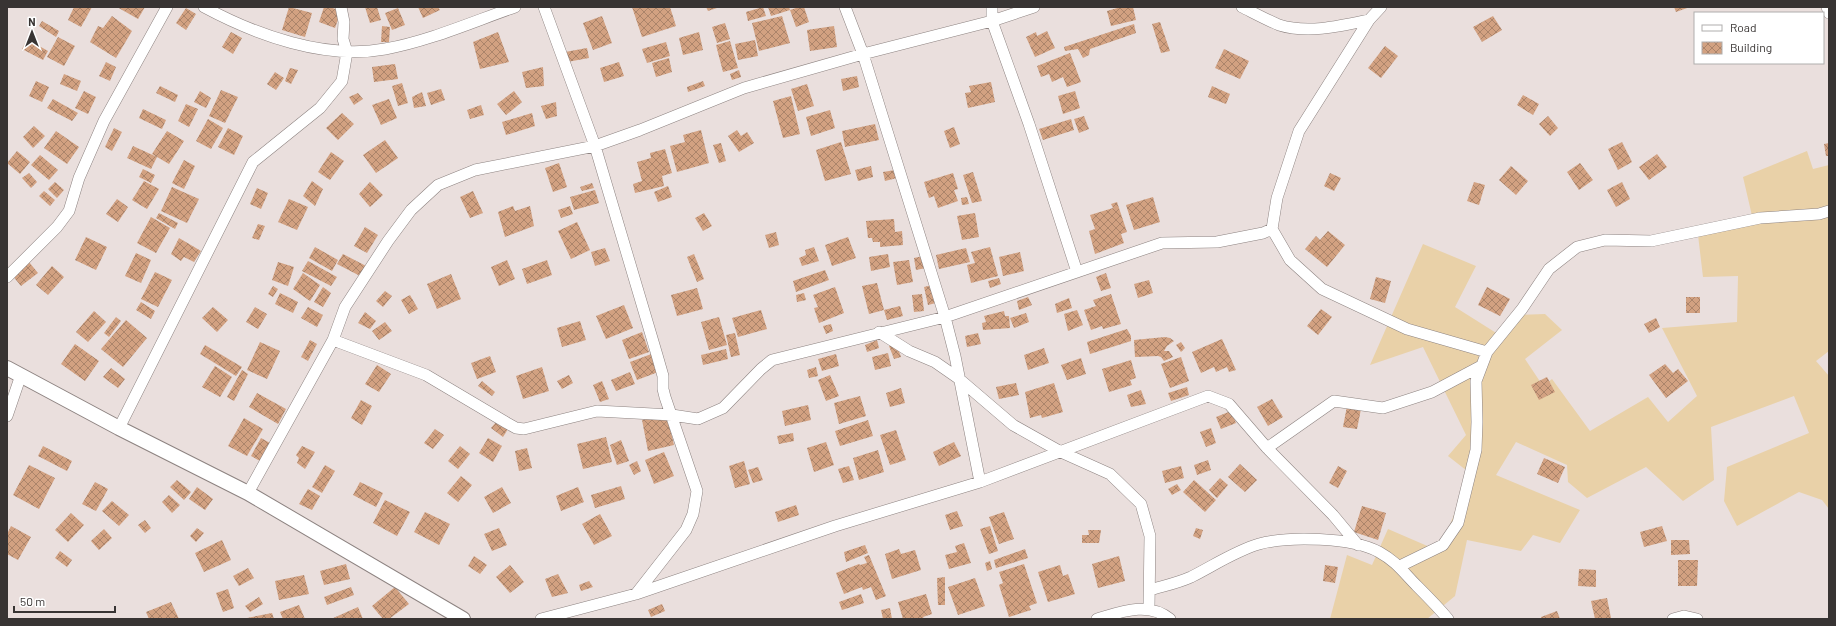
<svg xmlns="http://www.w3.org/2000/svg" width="1836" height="626" viewBox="0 0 1836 626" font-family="Barlow,sans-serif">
<defs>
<pattern id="building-cross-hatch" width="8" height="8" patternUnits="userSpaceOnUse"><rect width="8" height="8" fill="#d2a181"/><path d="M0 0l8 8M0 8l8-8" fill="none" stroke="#ab846a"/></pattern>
</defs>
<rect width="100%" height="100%" fill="#eadfdd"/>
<path fill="#e9d1a8" d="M1807,151L1813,169L1829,165V351L1816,361L1829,376V509L1822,500L1799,492L1737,526L1724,501L1727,467L1809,433L1794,396L1711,427L1714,480L1683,501L1646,467L1587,498L1568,482L1567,465L1516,442L1496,475L1580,510L1560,543L1533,535L1521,551L1467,540L1455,596L1427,619H1330L1347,555L1372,565L1388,529L1439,551L1471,474L1448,456L1466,435L1423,347L1370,365L1423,244L1476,266L1455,307L1501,336L1512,315L1545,314L1562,330L1525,359L1543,386L1552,379L1590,431L1648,397L1668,422L1697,396L1662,328L1737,322L1738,276L1703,277L1698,235L1753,220L1743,177Z"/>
<path fill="url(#building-cross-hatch)" d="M74,7H92L81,27L68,20Z
M117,7H145L138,19Z
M289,7L312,13L305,37L282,30Z
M324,7H330L341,11L335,28L319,22Z
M365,7H377L381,20L370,23Z
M418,7H438L440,10L423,18Z
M632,7H670L676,26L642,37Z
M706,7H720L708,11Z
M763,7L766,16L748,21L746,12Z
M768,7H789L790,10L771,16Z
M799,7H804L809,22L796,27L790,10Z
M1121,7H1133L1136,20L1111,26L1107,11Z
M1674,7H1690L1676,12Z
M186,8L196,14L186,30L176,23Z
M398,8L405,25L392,30L385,13Z
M112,16L132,31L116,58L90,42L98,26L103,28Z
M602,16L612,43L593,50L583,23Z
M782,16L790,43L759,51L752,23Z
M1493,16L1502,30L1482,42L1473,27Z
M42,21L59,31L56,37L39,26Z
M1160,22L1170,51L1161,53L1152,24Z
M725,23L730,39L717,43L712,27Z
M1134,24L1136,33L1090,49L1089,55L1083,58L1078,49L1065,51L1064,47Z
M382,26L390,27L389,42H381Z
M834,26L837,47L810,51L807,30Z
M1047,31L1055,48L1035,57L1026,37L1036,32L1037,36Z
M231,32L242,38L233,54L222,47Z
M498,32L509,62L480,69L473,42Z
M699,32L703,50L683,55L679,38Z
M58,37L75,46L64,66L47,57Z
M27,39L48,51L43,60L22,49Z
M755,40L758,56L738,60L735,44Z
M730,41L738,68L723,72L716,45Z
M666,42L670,56L647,63L642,49Z
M1385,46L1398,56L1381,78L1368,68Z
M587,48L589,58L567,62L565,52Z
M1224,49L1249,61L1240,79L1215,68Z
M1070,53L1081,82L1067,87L1063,77L1052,82L1049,74L1041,77L1037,66Z
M669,58L672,72L656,77L652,63Z
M106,62L116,67L110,81L99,76Z
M619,62L624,76L604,82L600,68Z
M395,64L398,79L374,82L372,67Z
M543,67L544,86L526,88L522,72Z
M290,68L298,70L291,84L285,81Z
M739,70L741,77L732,80L730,74Z
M275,72L284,78L276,90L267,84Z
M64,74L81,81L77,91L60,84Z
M857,76L859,87L843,91L841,79Z
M36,81L49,87L42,102L29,96Z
M703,81L705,86L688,92L687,87Z
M991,82L995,102L968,108L965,93L971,92L969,86Z
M402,83L408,103L398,106L392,86Z
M807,84L814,106L798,111L791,89Z
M160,86L178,95L175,102L156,93Z
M1212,86L1230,94L1226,104L1208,97Z
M441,89L445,100L431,105L427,93Z
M221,90L238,97L225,123L209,116Z
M84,91L96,97L88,114L75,108Z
M200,91L211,98L206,108L194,102Z
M514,91L522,102L506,115L497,104Z
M1075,91L1080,108L1063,114L1058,96Z
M422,92L426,106L414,108L412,97Z
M358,93L363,99L354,105L349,97Z
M1523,95L1539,104L1533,115L1517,105Z
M791,96L800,134L783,138L773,101Z
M53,99L78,113L72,121L47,108Z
M389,99L397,118L381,125L372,105Z
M556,102L557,116L546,119L541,106Z
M186,104L198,109L189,127L178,121Z
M481,105L484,115L470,119L467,110Z
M143,109L166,120L162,129L139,118Z
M830,110L835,128L811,136L806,117Z
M342,113L354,124L338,140L326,128Z
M532,113L535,126L506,135L502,122Z
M1084,116L1089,129L1079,133L1074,119Z
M1548,116L1558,128L1550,136L1539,124Z
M208,119L223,128L211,149L196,141Z
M1071,119L1074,130L1043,140L1039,129Z
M875,124L879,140L845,147L842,131Z
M34,126L45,136L33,148L23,137Z
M954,127L960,144L950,148L944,131Z
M114,128L122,132L112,151L105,147Z
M228,128L243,136L234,155L218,147Z
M701,130L709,163L677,172L670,146L685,142L683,135Z
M737,130L741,136L747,132L754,143L739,152L728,136Z
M56,131L79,147L67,164L44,148Z
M167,131L184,141L169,164L152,154Z
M385,140L398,158L376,173L363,155Z
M841,142L851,174L825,181L816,150Z
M1622,142L1632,162L1618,170L1608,149Z
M721,143L726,161L719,163L713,145Z
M1829,143V156H1826L1824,144Z
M133,146L157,157L151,169L127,158Z
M665,149L672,173L662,176L664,186L635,193L633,184L642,181L637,162L651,158L650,153Z
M17,151L30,162L20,174L7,163Z
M331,152L344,161L330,180L318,172Z
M1657,154L1667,167L1649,180L1639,167Z
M40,155L58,170L49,180L31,165Z
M184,160L195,166L184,189L172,183Z
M559,163L567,187L553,192L545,168Z
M1580,163L1593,180L1579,190L1567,172Z
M871,166L873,177L858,181L855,170Z
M1511,166L1528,181L1516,195L1499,180Z
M143,169L155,175L151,183L139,177Z
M895,170L897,178L885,181L883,172Z
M973,172L982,201L972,203L963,175Z
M29,173L37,182L31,188L22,178Z
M953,173L958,189L954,190L958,201L938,208L934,196L929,198L924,182Z
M1330,173L1341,178L1334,191L1324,186Z
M144,181L159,189L147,209L132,200Z
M312,181L323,189L315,206L303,196Z
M55,182L64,190L57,198L48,189Z
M370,182L383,195L370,207L359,194Z
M1474,182L1485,185L1479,205L1467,201Z
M1622,182L1630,199L1616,207L1607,190Z
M592,183L594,188L582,191L580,187Z
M668,186L672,197L658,202L654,192Z
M172,187L199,199L187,223L161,211Z
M257,188L268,193L261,209L250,204Z
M595,190L599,203L574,210L570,197Z
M44,191L55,200L50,206L39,196Z
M473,191L483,213L470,218L460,197Z
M967,197L969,204L962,205L961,198Z
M1153,197L1160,222L1134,230L1126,205Z
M117,199L128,207L118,222L106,214Z
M289,199L308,207L297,230L278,222Z
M1117,202L1127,232L1121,234L1124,243L1095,254L1089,231L1095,229L1090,215L1113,208L1111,204Z
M513,206L515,211L530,206L534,226L505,237L498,212Z
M570,206L573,214L561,218L558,210Z
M159,213L178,223L175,229L156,218Z
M704,213L712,226L703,231L695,218Z
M975,213L979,237L962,240L957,216Z
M151,217L170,228L156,253L137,243Z
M894,219L895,232L902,231L903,245L880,247V242H873L872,238H868L866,221Z
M577,222L590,250L571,259L558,231Z
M258,224L265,226L259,240L252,238Z
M365,227L378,235L367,253L354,246Z
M1328,231L1345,245L1327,267L1305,249L1316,236L1320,240Z
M776,232L779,245L769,248L765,235Z
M86,237L107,247L96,270L75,260Z
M848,237L856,258L832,266L825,245Z
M179,238L201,251L194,262L184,257L181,261L171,254Z
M315,247L338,260L332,271L309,258Z
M814,247L819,261L802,266L799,258L806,255L805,250Z
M990,247L998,276L971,283L967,265L975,263L971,252Z
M605,248L610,261L595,266L591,252Z
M966,248L970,262L939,269L936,255Z
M1020,252L1024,271L1003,276L999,257Z
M136,253L151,260L141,283L125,276Z
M343,254L368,267L362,277L337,264Z
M694,254L704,279L697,282L687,257Z
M888,254L890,267L871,271L869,257Z
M923,256L926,268L916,270L914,258Z
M507,260L515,279L499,286L491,267Z
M547,260L552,275L527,284L522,269Z
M909,260L913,282L897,285L893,262Z
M308,261L337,277L331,286L302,271Z
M29,262L38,273L21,286L12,275Z
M278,262L294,267L288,286L272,280Z
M52,266L64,277L48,295L36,285Z
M825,270L829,280L796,292L793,281Z
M155,272L172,280L158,307L141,299Z
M303,273L320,285L310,301L293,289Z
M1106,273L1111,288L1101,291L1096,277Z
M451,274L461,299L437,309L427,284Z
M1376,277L1391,281L1385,303L1370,299Z
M999,278L1001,284L990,288L988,281Z
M1149,280L1153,293L1138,298L1134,284Z
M877,283L884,310L900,306L903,316L887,320L884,310L869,314L862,286Z
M932,285L936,303L928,305L924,287Z
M273,286L278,289L273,297L268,294Z
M323,287L331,293L323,307L314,302Z
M835,287L844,313L819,323L814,308L818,307L813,295Z
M1487,287L1510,299L1500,316L1478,305Z
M697,288L703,309L677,316L671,295Z
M385,291L392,296L383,307L376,301Z
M280,293L298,302L293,313L275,304Z
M804,293L806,300L797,302L796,295Z
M922,294L924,311L914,312L912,295Z
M1111,294L1121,324L1103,329L1102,326L1091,330L1084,310L1096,306L1093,300Z
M410,295L418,309L409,314L401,300Z
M1028,297L1032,305L1019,310L1017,301Z
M1686,297H1700V313H1686Z
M1069,298L1072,308L1057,313L1055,304Z
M141,302L155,311L151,319L136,310Z
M624,305L633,328L606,339L596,316Z
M213,307L228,320L217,332L202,318Z
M255,307L267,314L258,329L246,322Z
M308,307L323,315L317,327L301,318Z
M1321,309L1332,317L1318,335L1307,326Z
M761,310L767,329L738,337L732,318Z
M1077,310L1083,325L1068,331L1064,314Z
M94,311L106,322L88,342L76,332Z
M1004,311L1005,316H1009L1010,328L983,330L982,323L986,322L984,316Z
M365,312L376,321L370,329L358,323Z
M1026,313L1029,322L1014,328L1010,318Z
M116,317L121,321L109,337L104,333Z
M719,317L727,345L709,350L701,322Z
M1656,318L1660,327L1649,333L1644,324Z
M126,320L147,338L123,367L101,349Z
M580,321L586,340L562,347L557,328Z
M385,322L392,331L379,340L372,331Z
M831,324L833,331L826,334L823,326Z
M1127,329L1131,336V341L1090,354L1087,342Z
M642,332L649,352L629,359L622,340Z
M735,333L740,355L731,357L726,335Z
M978,333L981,344L967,347L965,336Z
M1165,337L1170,338L1174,341L1167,346L1164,351H1169L1173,357L1164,361L1161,357L1158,356L1135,357L1134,340Z
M1222,339L1236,370L1229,372L1227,367L1216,372L1214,367L1201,373L1192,352Z
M310,340L317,344L308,361L301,357Z
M877,340L879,348L867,352L865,345Z
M260,342L280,351L267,379L247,370Z
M1181,342L1185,348L1181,352L1176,345Z
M896,343L901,357L894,359L889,346Z
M75,344L99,361L85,381L61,364Z
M205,345L242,367L236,376L200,354Z
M1044,348L1049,363L1028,370L1024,355Z
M726,349L728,359L703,365L701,355Z
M654,353L661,371L637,380L630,362Z
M888,353L891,366L875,370L872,357Z
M836,354L839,366L822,371L818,359Z
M490,356L496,372L477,379L471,363Z
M1181,357L1189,381L1170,388L1161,364Z
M1081,358L1086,374L1067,380L1061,365Z
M1131,360L1136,378L1130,380L1132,385L1109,392L1102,369Z
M1665,364L1673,373L1678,369L1688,381L1666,398L1649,375Z
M377,365L391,374L379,392L365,384Z
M215,366L232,377L220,397L202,387Z
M542,367L549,391L523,399L516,376Z
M816,367L818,376L809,378L807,370Z
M111,368L125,379L118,388L103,377Z
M242,370L248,374L234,401L227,397Z
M630,372L635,384L616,391L611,380Z
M569,375L573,383L562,389L557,381Z
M830,375L839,396L826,401L818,380Z
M1547,377L1555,392L1539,400L1531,385Z
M482,381L495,392L492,396L478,386Z
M602,381L609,399L600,402L593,385Z
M1016,383L1019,395L999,399L996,387Z
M1054,383L1063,412L1042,418L1041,415L1030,418L1025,392Z
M1187,387L1189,395L1171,401L1168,393Z
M901,388L905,403L890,407L886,393Z
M1141,390L1146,404L1131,407L1127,395Z
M257,393L286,409L278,424L249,407Z
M860,396L866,416L839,424L834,403Z
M1272,399L1283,417L1268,426L1257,407Z
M361,400L372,406L362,425L351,418Z
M808,405L811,420L785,426L782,411Z
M1347,406L1361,409L1357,429L1343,427Z
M1231,411L1236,423L1221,429L1216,417Z
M667,415L674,445L648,451L642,420Z
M244,418L263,429L247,456L228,446Z
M868,420L873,436L840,446L835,431Z
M497,421L508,429L503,437L491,428Z
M1211,428L1216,443L1206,447L1200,432Z
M435,429L444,435L433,449L424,443Z
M896,430L906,460L890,465L880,435Z
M793,433L794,441L779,444L777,436Z
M606,437L612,462L583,469L577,444Z
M261,438L270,443L260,461L251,456Z
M488,438L502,446L493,462L479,453Z
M621,440L629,461L617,465L610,445Z
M826,442L834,465L814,472L807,448Z
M954,442L961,456L939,466L933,452Z
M43,446L72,461L67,471L38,456Z
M302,446L315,452L305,469L297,463L299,458L296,455Z
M460,446L470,454L458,469L448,461Z
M527,448L532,468L519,471L515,451Z
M878,450L884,472L859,480L853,458Z
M664,452L674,476L654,484L645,460Z
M1544,458L1565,467L1558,483L1537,474Z
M1208,460L1211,470L1197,475L1194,465Z
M637,461L641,471L634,475L629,465Z
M744,461L750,484L735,488L729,466Z
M1240,464L1257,480L1245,492L1228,477Z
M29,465L55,478L39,509L13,495Z
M325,465L335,471L322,493L312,487Z
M849,466L854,480L843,483L838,469Z
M1181,466L1184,478L1165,483L1162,471Z
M1338,466L1347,471L1338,488L1329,483Z
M758,467L763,480L753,483L748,470Z
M461,476L472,485L458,502L447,493Z
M1220,478L1228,485L1217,498L1209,490Z
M177,480L191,492L184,500L170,487Z
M1194,480L1216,500L1205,512L1183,492Z
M95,482L108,489L96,511L82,504Z
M360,482L383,493L376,507L353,495Z
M1177,484L1181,490L1172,495L1168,489Z
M621,486L625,499L595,508L591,495Z
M197,487L213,499L205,510L189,499Z
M502,487L511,503L493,513L484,497Z
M578,487L584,502L561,511L556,496Z
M308,489L320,496L312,510L299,504Z
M169,495L180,505L172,513L162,502Z
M385,500L410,512L397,536L373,523Z
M112,501L129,515L119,526L102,511Z
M796,505L799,515L778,522L775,512Z
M1362,506L1386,513L1378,540L1354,532Z
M957,511L963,526L950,530L945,515Z
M425,512L450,524L439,545L414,532Z
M1004,512L1014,539L999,544L989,517Z
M71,513L84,525L68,542L55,530Z
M600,514L612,536L594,545L582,524Z
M145,520L151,528L145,533L138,525Z
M11,526L31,537L18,560L7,554V534Z
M990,526L998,551L989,554L980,529Z
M1662,526L1667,541L1644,547L1640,532Z
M197,528L204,533L196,542L190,536Z
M499,528L507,545L492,551L484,534Z
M1196,528L1203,530L1200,539L1193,536Z
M104,529L112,538L99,550L91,541Z
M1088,530H1101L1099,543H1082V535H1089Z
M222,540L231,560L204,572L195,553Z
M1671,540H1689L1690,554L1671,555Z
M964,543L971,563L949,569L945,555L957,552L955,546Z
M865,545L868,553L846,562L844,552Z
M899,549L901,554L915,550L921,570L892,579L885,554Z
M1025,549L1028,558L996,568L994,560Z
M60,551L72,560L67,567L55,558Z
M869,555L886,596L876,600L871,587L863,590L862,587L844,594L836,573L859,564L860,565L867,563L864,557Z
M474,556L487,565L480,574L468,566Z
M1119,556L1125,581L1098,588L1092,564Z
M1678,560H1698L1697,586H1678Z
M990,561L992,569L987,571L985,563Z
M346,564L350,579L324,585L320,571Z
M1024,564L1037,603L1029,606L1031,610L1009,617L999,585L1003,583L999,572Z
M510,565L524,582L510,593L496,577Z
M1060,565L1063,576L1068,574L1075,594L1048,602L1038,572Z
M1325,565L1338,567L1335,583L1323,581Z
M248,568L254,578L239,586L233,576Z
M1579,569L1596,570V587L1578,586Z
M558,574L568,593L552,597L545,579Z
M304,575L309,594L279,600L275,581Z
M945,577V605H938L937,578Z
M975,578L985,606L958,615L948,587Z
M589,581L593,587L581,591L579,585Z
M351,587L354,595L327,605L324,597Z
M395,587L409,604L389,619H383L372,606Z
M228,589L234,608L223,612L216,593Z
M861,594L864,603L842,610L839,602Z
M926,594L932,614L923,617L924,619H903L898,602Z
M259,597L263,604L250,612L245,606Z
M1607,598L1611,618L1595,619L1591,601Z
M171,602L179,619H149L146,612Z
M662,604L665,611L651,617L648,610Z
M299,605L305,619H283L280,612Z
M358,607L363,619H331Z
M890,608L892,619H883L881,610Z
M1557,611L1560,619H1541V617Z
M272,613L274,619H247V618Z"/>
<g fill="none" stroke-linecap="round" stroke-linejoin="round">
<g stroke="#8d8381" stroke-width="12">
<path id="minor" d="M204,7C256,35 325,60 385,49C429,41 472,22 515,7
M544,7L595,146L657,355L663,376V389L665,397L697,491L693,514L686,530L636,594
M845,7L863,54L945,317L955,356L980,482
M1034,7L992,21L1029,124L1077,272
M1242,7C1254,13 1267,20 1279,25C1308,34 1341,26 1369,20
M1381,7L1369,20L1299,131L1277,198L1272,229L1290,260L1322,289L1407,329L1487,352
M1827,7L1829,13
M7,277L57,227L69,211L79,178L104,121L167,7
M879,332L909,351L935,362L958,378L1013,425L1061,452L1110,474L1141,504L1150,536L1149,608
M333,340L426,375L507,423L516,428L524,429L597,411L672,415L698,419L723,408L761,369L772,360L945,317L1162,243L1217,242L1263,233L1272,229
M7,416L21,375
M119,428L253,162L320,108L342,81L347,52L343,39L344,22L341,7
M1267,448L1334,401L1383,408L1432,392L1481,366
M248,493L333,340L345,307L388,241L411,210L438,185L475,170L595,146L640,130L744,88L863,54L992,21V7
M1400,566L1443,545L1458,523L1476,450L1477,422L1476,381L1487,352L1522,309L1549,269L1577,247L1605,240L1651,241L1760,218L1819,214L1829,211
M1150,590C1163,586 1178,583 1191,577C1213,566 1235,551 1259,544C1288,536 1352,537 1379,552C1397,562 1403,572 1417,586C1428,597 1438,607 1448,619
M541,619L636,594L835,526L980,482L1208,396L1229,404L1267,448L1333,515L1358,545
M1097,619C1121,612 1148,601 1170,619
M1673,619L1684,616L1697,619"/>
</g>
<g stroke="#8d8381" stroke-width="16">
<path id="tertiary" d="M7,368L119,428L248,493L463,619"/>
</g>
<use href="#minor" stroke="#fff" stroke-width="11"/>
<use href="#tertiary" stroke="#fff" stroke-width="14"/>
</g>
<rect width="1836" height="626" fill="none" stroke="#383433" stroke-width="16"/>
<rect x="1694" y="12" width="130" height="52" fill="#ffffff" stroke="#afaead"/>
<rect x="1702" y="25" width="20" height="6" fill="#ffffff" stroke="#afaead"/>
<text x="1730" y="32" font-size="12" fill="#383433">Road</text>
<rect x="1702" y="42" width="20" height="12" fill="url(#building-cross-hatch)" stroke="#afaead"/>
<text x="1730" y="52" font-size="12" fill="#383433">Building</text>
<g transform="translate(32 32)" stroke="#ffffff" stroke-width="3" paint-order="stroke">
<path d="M0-3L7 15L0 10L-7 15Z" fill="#383433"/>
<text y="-6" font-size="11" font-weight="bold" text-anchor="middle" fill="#383433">N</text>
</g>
<path d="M14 606v6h101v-6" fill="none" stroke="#383433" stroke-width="2"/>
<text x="20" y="606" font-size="12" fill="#383433" stroke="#ffffff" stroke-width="3" paint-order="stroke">50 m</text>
</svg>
